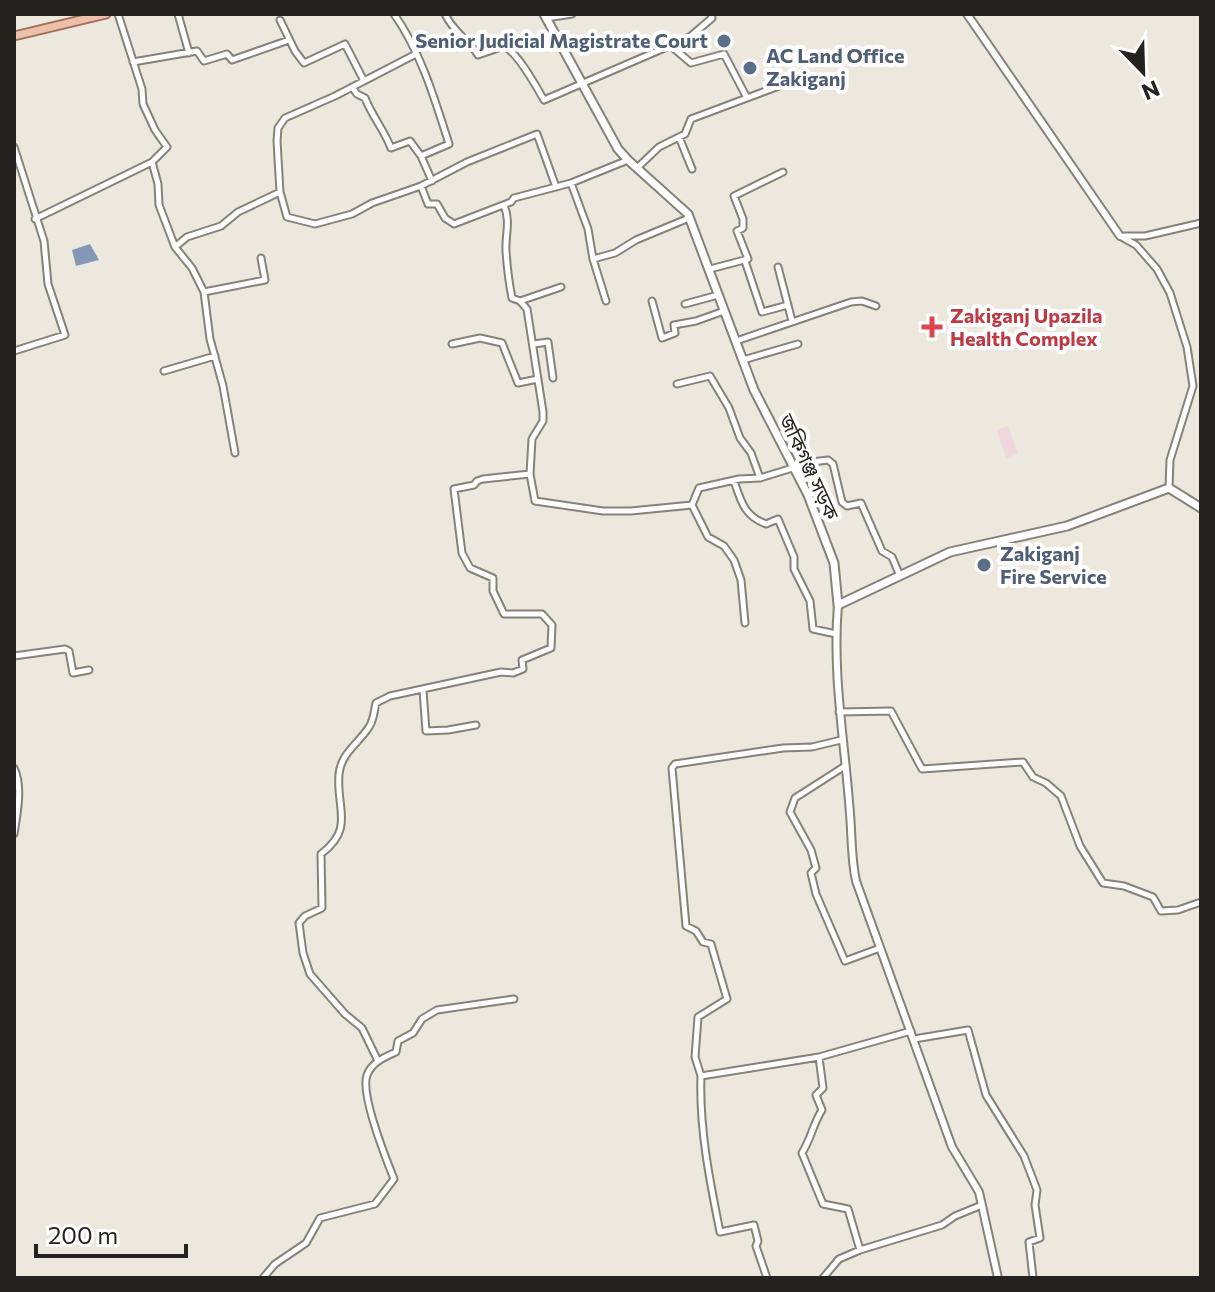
<svg xmlns="http://www.w3.org/2000/svg" width="1215" height="1292" viewBox="0 0 1215 1292" font-family="Commissioner,'Noto Sans Bengali',sans-serif">
<rect width="100%" height="100%" fill="#ece8de"/>
<path fill="#f0d6de" d="M1008,426L1018,454L1006,458L997,430Z"/>
<path fill="#8398b7" d="M90,244L99,260L76,266L72,250Z"/>
<g fill="none" stroke-linecap="round" stroke-linejoin="round">
<g stroke="#868279" stroke-width="9">
<path id="minor" d="M178,14L189,53
M394,14C421,52 435,100 449,144L421,156
M445,14C454,33 468,39 478,55L504,46C518,53 536,86 544,100L676,43L691,36L712,18L711,14
M546,18L572,14
M280,20L295,51L304,63L345,44L364,81
M671,46L691,63L724,54L747,98
M133,62L197,51L204,61L227,54L232,60L289,40
M352,87L357,94L365,98C372,116 384,130 391,148L410,141L421,156L432,181
M679,137L692,169
M14,147L44,241L48,284L65,335L14,351
M152,162L158,184L159,205L175,247L192,268L204,292L210,339L223,386L235,453
M637,168L659,147L685,134L691,119L795,80
M571,183L588,229L593,259L606,301
M421,186L428,204H437L445,218L454,224L511,202L514,198L571,183L628,160
M280,192L277,141L278,128L285,118L335,96L416,54
M35,219L152,162L167,147L155,130L143,104L142,89L118,14
M1120,236L1136,245L1157,269L1170,293L1187,347L1193,386L1170,460L1169,488
M1124,236H1145L1201,223
M175,247L187,237L221,226L238,212L280,192L287,217L315,224L352,214L372,203L421,186L467,162L537,134L556,187
M593,259L615,253L636,240L689,218
M745,261L762,312L788,305
M778,267L792,321
M710,269L748,259L737,231L743,228V219L734,196L783,172
M204,292L265,280L261,258
M520,301L561,287
M652,301L662,338L675,333L674,325L696,321L724,311
M685,304L718,295
M736,341L851,302L862,301L876,306
M452,344L480,338L502,343L518,383L538,379
M534,344L548,342L553,378
M743,360L798,344
M164,371L215,356
M677,384L710,376L729,408L740,438L751,453L760,478
M530,474L535,501L603,511H631L692,505
M734,481C741,501 744,516 766,524L778,519L794,557V569L810,601L813,629L836,634
M745,623L741,580L734,560L724,546L708,537L692,505L699,488L739,479L760,478L812,462L828,460L833,464L842,502L847,506L861,503L882,551L892,557L900,576
M14,656L65,649L69,651L73,673L89,670
M423,690L426,731L448,730L476,725
M839,712L891,711L922,769L1023,762L1033,777L1046,783L1061,796L1080,846L1103,883L1124,886L1153,897L1161,911L1178,910L1201,902
M845,766L795,798L790,812L811,850L816,868L811,873L816,894L845,961L880,948
M14,768C23,787 17,813 14,834
M914,1039L968,1030L986,1095L1024,1156L1037,1190L1035,1205L1040,1238L1029,1242L1033,1278
M819,1057L823,1088L816,1095L822,1110C813,1124 811,1139 802,1153L823,1204L848,1209L860,1250
M378,1061L362,1028L345,1014L310,974L303,953L299,923L305,916L322,908L321,854C355,828 336,809 339,774C341,753 359,743 369,727C374,720 374,711 376,703L390,696L501,672L513,673L523,669L522,660L551,648L552,625L542,614H504L493,591V578L470,568L462,553L454,489L474,485L477,481L483,479L530,474L532,439L543,421V412L527,309L520,301L512,298C509,283 507,266 506,251C505,234 511,223 504,205
M701,1076L695,1057L698,1017L727,999L711,944L703,942L696,931L686,926L672,768L675,764L783,748L812,747L841,740
M263,1278L275,1264L306,1243L320,1218L375,1204L394,1179C386,1159 360,1094 367,1075C372,1062 385,1057 396,1052L398,1041L413,1033L422,1019L437,1010L514,999
M767,1278L756,1246L758,1241L754,1225L720,1232C710,1182 699,1128 701,1076L819,1057L911,1031
M823,1278L839,1259L860,1250L942,1225L955,1216L982,1205"/>
</g>
<g stroke="#868279" stroke-width="10">
<path id="tertiary" d="M967,14L1120,236
M838,605C832,676 845,743 850,814C852,837 851,858 856,881L952,1147L979,1192L998,1278"/>
</g>
<g stroke="#868279" stroke-width="11">
<path id="secondary" d="M544,14L618,149L628,160L688,214L754,390L808,495L834,563L838,605L950,552L1067,526L1169,488L1201,508"/>
</g>
<g stroke="#9f6e57" stroke-width="11">
<path id="primary" d="M14,36L106,14"/>
</g>
<use href="#minor" stroke="#fff" stroke-width="5"/>
<use href="#tertiary" stroke="#fff" stroke-width="6"/>
<use href="#secondary" stroke="#fff" stroke-width="7"/>
<use href="#primary" stroke="#edc0ac" stroke-width="7"/>
</g>
<g fill="#5c6f8a" stroke="#fff" stroke-width="3">
<circle cx="724" cy="41" r="8"/>
<circle cx="750" cy="68" r="8"/>
<circle cx="984" cy="565" r="8"/>
</g>
<path fill="#e0444e" stroke="#fff" stroke-width="3" d="M928 315h8v8h8v8h-8v8h-8v-8h-8v-8h8z"/>
<g text-anchor="middle" stroke-width="8" stroke-linejoin="round" paint-order="stroke">
<g font-size="20" font-weight="bold" fill="#4e5e75" stroke="#fff" text-anchor="start">
<text x="708" y="48" text-anchor="end">Senior Judicial Magistrate Court</text>
<text x="766" y="63">AC Land Office<tspan x="766" dy="23">Zakiganj</tspan></text>
<text x="1000" y="561">Zakiganj<tspan x="1000" dy="23">Fire Service</tspan></text>
</g>
<g font-size="20" font-weight="bold" fill="#be3a42" stroke="#fff" text-anchor="start">
<text x="950" y="323">Zakiganj Upazila<tspan x="950" dy="23">Health Complex</tspan></text>
</g>
<g font-size="20" fill="#24231f" stroke="#fff">
<text transform="translate(809 467) rotate(65)" y="7">জকিগঞ্জ সড়ক</text>
</g>
</g>
<rect width="1215" height="1292" fill="none" stroke="#24231f" stroke-width="32"/>
<g transform="translate(1143 72) rotate(157)" stroke="#ffffff" stroke-width="6" paint-order="stroke">
<path d="M0-6L14 30L0 20L-14 30Z" fill="#24231f"/>
<text y="-12" font-size="22" font-weight="bold" text-anchor="middle" fill="#24231f">N</text>
</g>
<path d="M36 1244v12h150v-12" fill="none" stroke="#24231f" stroke-width="4"/>
<text x="48" y="1244" font-size="24" fill="#24231f" stroke="#ffffff" stroke-width="6" paint-order="stroke">200 m</text>
</svg>
